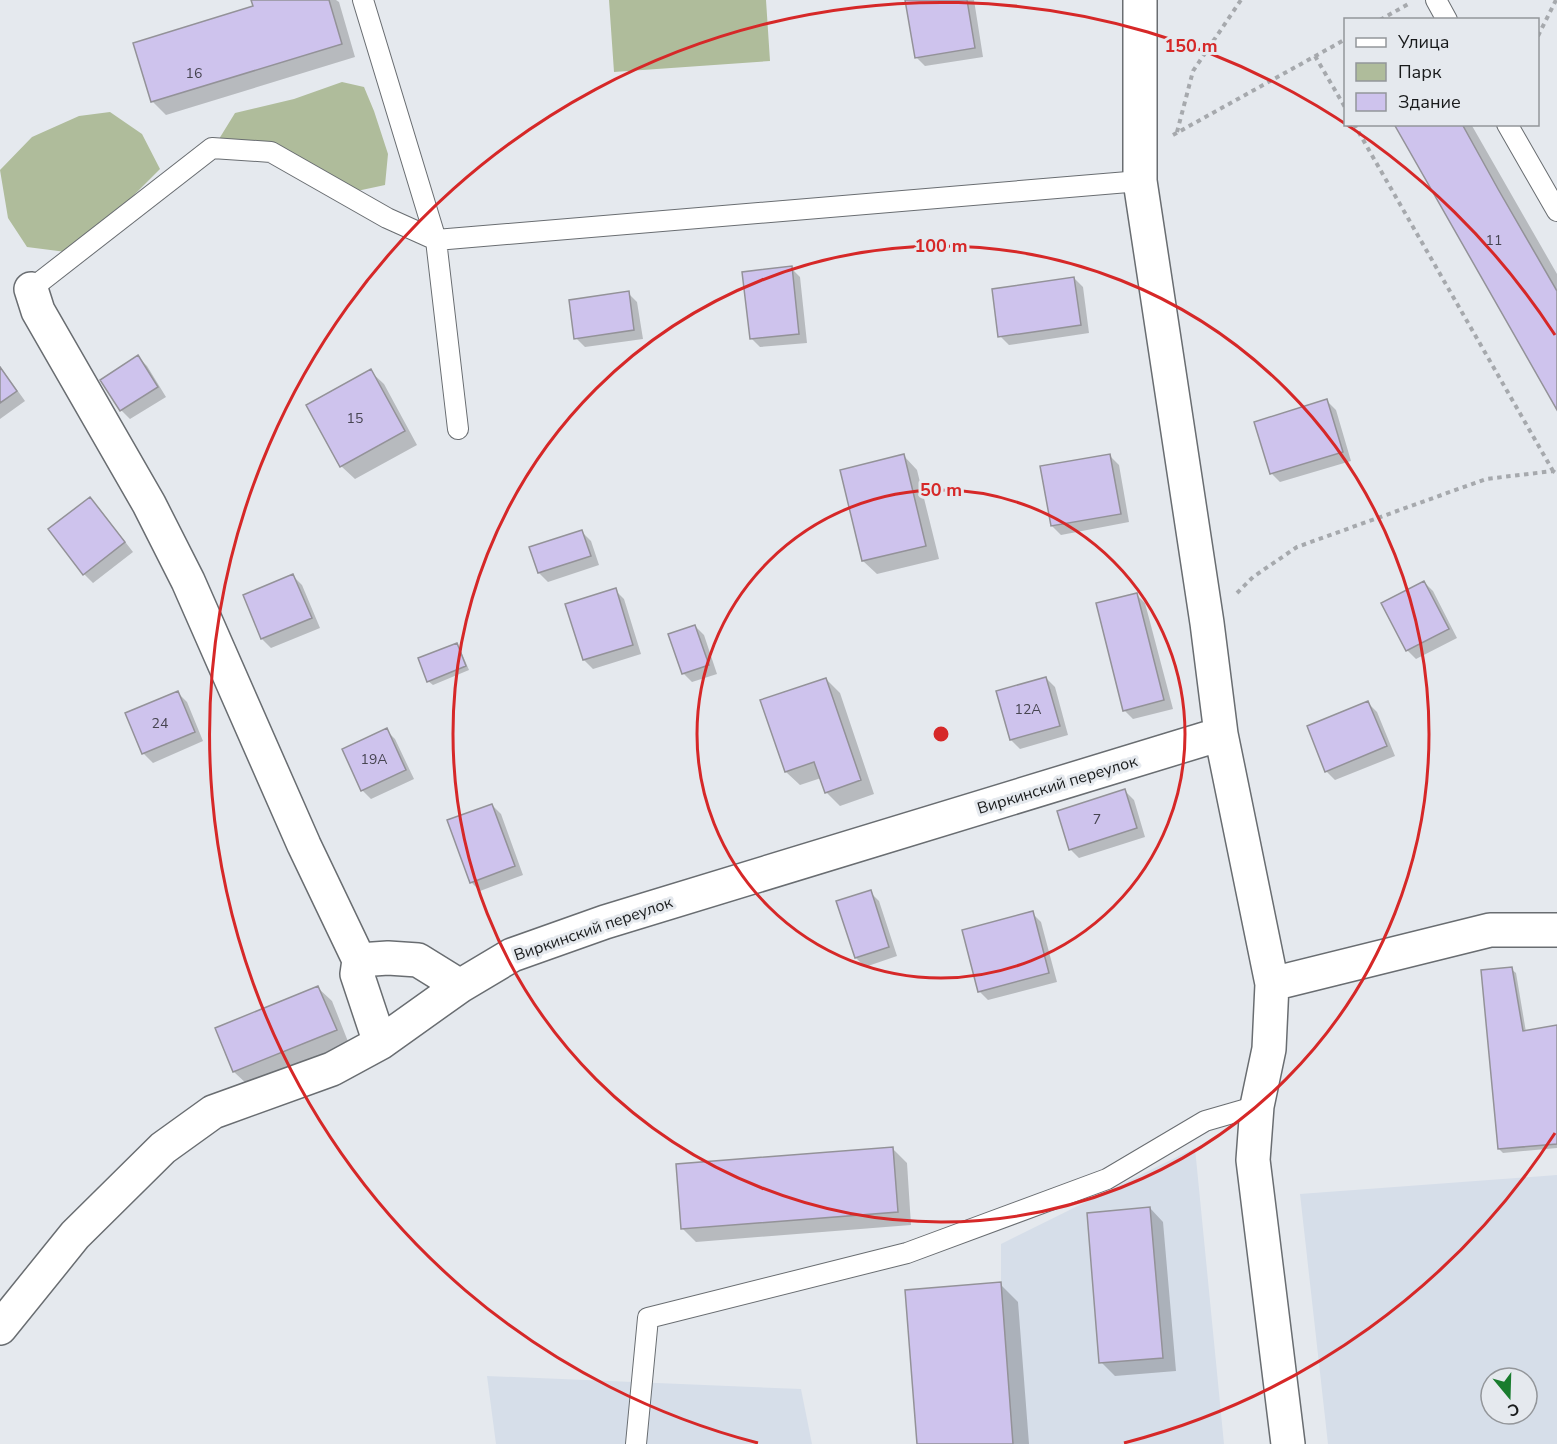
<svg xmlns="http://www.w3.org/2000/svg" width="1557" height="1444" viewBox="0 0 1557 1444" font-family="'Nunito Sans',sans-serif">
<rect width="100%" height="100%" fill="#e5e9ee"/>
<path fill="#d6dee9" fill-rule="evenodd" d="M1195,1148L1224,1444H1013L1001,1282V1244Z
M1557,1175V1444H1328L1300,1194ZM1491,1378H1527V1414H1491Z
M487,1376L801,1389L812,1444H496Z"/>
<path fill="#afbc9b" d="M609,0H766L770,61L614,72Z
M342,82L364,87L374,111L388,154L385,185L357,191L219,139L235,113L294,99Z
M110,112L142,134L160,169L119,210L66,252L27,247L8,218L0,170L32,137L79,116Z"/>
<path fill="#0003" d="M253,0H336L339,2L355,57L166,115L152,101L255,8Z
M907,0H974L983,57L925,66L916,57Z
M1395,124H1471L1557,274V407Z
M791,268L800,277L807,343L760,347L751,338Z
M1074,278L1083,287L1089,333L1009,345L1000,336Z
M628,293L637,302L643,339L585,347L576,338Z
M138,357L147,366L166,397L130,419L121,410Z
M0,366L25,401L0,419Z
M370,371L384,384L417,445L355,479L341,466Z
M1327,401L1336,410L1351,461L1280,482L1271,473Z
M904,456L917,470L939,559L877,574L863,561Z
M1110,456L1119,465L1129,522L1061,535L1052,526Z
M90,499L99,508L133,552L93,583L84,574Z
M582,532L591,541L599,565L548,582L539,573Z
M293,576L302,585L320,628L271,648L262,639L245,596Z
M1424,582L1433,591L1457,638L1416,659L1407,650Z
M615,590L624,599L641,654L593,669L584,660Z
M1136,594L1145,603L1173,709L1133,719L1124,710Z
M695,626L704,635L717,674L692,682L683,673Z
M456,645L460,649L469,670L433,685L428,681Z
M1046,678L1055,687L1068,735L1020,749L1011,740Z
M826,679L840,693L874,794L840,806L826,792L821,778L800,785L786,772L762,701Z
M178,693L187,702L203,741L153,763L144,754L127,714Z
M1368,703L1377,712L1395,756L1335,780L1326,771Z
M386,730L395,739L414,779L371,799L362,790L344,750Z
M1125,791L1134,800L1145,837L1079,858L1070,849Z
M492,805L501,814L523,875L480,891L471,882Z
M870,892L879,901L897,956L865,967L856,958Z
M1032,913L1041,922L1057,982L988,1000L979,991Z
M1511,969L1516,973L1526,1032L1557,1026V1148L1503,1153L1499,1149Z
M318,988L332,1001L349,1044L248,1085L234,1072Z
M893,1149L907,1163L911,1225L696,1242L682,1228Z
M1150,1208L1163,1222L1176,1371L1115,1376L1101,1362Z
M1000,1284L1018,1302L1029,1444H918Z"/>
<path fill="#cec3ed" stroke="#939298" stroke-width="1.5" d="M251,0H329L342,44L151,102L133,43L253,6Z
M905,0H967L975,48L915,58Z
M1394,124H1462L1498,189L1557,291V410Z
M792,266L799,334L750,339L742,272Z
M1074,277L1081,325L998,337L992,289Z
M629,291L634,330L574,339L569,300Z
M138,355L158,387L120,411L100,380Z
M0,367L17,391L0,403Z
M371,369L405,431L340,467L306,405Z
M1327,399L1343,452L1270,474L1254,422Z
M904,454L926,546L862,561L840,470Z
M1110,454L1121,514L1051,526L1040,466Z
M90,497L125,542L83,575L48,529Z
M582,530L591,556L538,573L529,547Z
M293,574L312,618L261,639L243,595Z
M1424,581L1449,629L1406,651L1381,603Z
M616,588L633,645L583,660L565,604Z
M1137,593L1164,700L1123,711L1096,603Z
M695,625L709,665L682,674L668,634Z
M457,643L466,666L427,682L418,658Z
M1046,677L1060,726L1010,740L996,691Z
M826,678L861,780L825,793L814,762L785,772L760,700Z
M178,691L195,732L142,754L125,713Z
M1368,701L1387,746L1325,772L1307,726Z
M387,728L406,770L361,791L342,749Z
M1125,789L1137,828L1069,850L1057,811Z
M492,804L515,866L470,883L447,820Z
M871,890L889,947L855,958L836,901Z
M1033,911L1049,973L978,992L962,930Z
M1512,967L1523,1031L1557,1025V1144L1498,1149L1481,970Z
M318,986L337,1030L233,1072L215,1028Z
M893,1147L898,1212L681,1229L676,1164Z
M1150,1207L1163,1358L1099,1363L1087,1213Z
M1001,1282L1013,1444H917L905,1290Z"/>
<g fill="none" stroke-linecap="round" stroke-linejoin="round">
<g stroke="#696d71" stroke-width="22">
<path id="lane" d="M363,0L436,240L1140,181
M1436,0L1447,20
M1507,124L1557,211
M31,289L212,148L271,152L387,218L436,240L458,429
M636,1444L648,1318L907,1253L1107,1179L1205,1121L1257,1106"/>
</g>
<g stroke="#696d71" stroke-width="36">
<path id="street" d="M1140,0V181L1207,623L1221,734L1272,984L1269,1049L1257,1106L1253,1160L1288,1444
M31,289L38,311L149,504L188,581L304,845L359,960L357,974L380,1043
M359,960L388,958L418,960L460,986
M1272,984L1490,930H1557
M0,1328L75,1235L163,1148L213,1112L332,1069L380,1043L460,986L512,955L605,922L1221,734"/>
</g>
<path stroke="#a6a9ad" stroke-width="4" stroke-dasharray="4.5 4.5" stroke-linecap="butt" d="M1380,20L1410,3
M1538,36L1556,0
M1315,56L1346,109
M1354,124L1553,471L1557,470
M1177,132L1193,71L1241,0
M1173,135L1346,39
M1237,593L1253,577L1297,547L1486,479L1553,471L1557,474"/>
<use href="#lane" stroke="#fff" stroke-width="20"/>
<use href="#street" stroke="#fff" stroke-width="33"/>
</g>
<g fill="none" stroke="#d62828" stroke-width="3">
<circle cx="941" cy="734" r="244"/>
<circle cx="941" cy="734" r="488"/>
<path d="M1555 1133A732 732 0 0 1 1124 1443M758 1443A732 732 0 1 1 1555 335"/>
</g>
<g text-anchor="middle" stroke-width="6" stroke-linejoin="round" paint-order="stroke">
<g font-size="14" fill="#464450">
<text x="194" y="78">16</text>
<text x="1494" y="245">11</text>
<text x="355" y="423">15</text>
<text x="1028" y="714">12А</text>
<text x="160" y="728">24</text>
<text x="374" y="764">19А</text>
<text x="1097" y="824">7</text>
</g>
<g font-size="16" fill="#181a1b" stroke="#e5e9ee">
<text transform="translate(1057 784) rotate(-17)" y="6">Виркинский переулок</text>
<text transform="translate(593 928) rotate(-19)" y="6">Виркинский переулок</text>
</g>
</g>
<circle cx="941" cy="734" r="9" fill="#d62828" stroke="#e5e9ee" stroke-width="3"/>
<g font-size="18" text-anchor="middle" font-weight="bold" fill="#d62828" stroke="#e5e9ee" stroke-width="6" stroke-linejoin="round" paint-order="stroke">
<text x="1191" y="52">150 m</text>
<text x="941" y="252">100 m</text>
<text x="941" y="496">50 m</text>
</g>
<rect x="1344" y="18" width="195" height="108" fill="#e5e9ee" stroke="#93969a" stroke-width="1.5"/>
<rect x="1356" y="38" width="30" height="9" fill="#ffffff" stroke="#93969a" stroke-width="1.5"/>
<text x="1398" y="48" font-size="18" fill="#181a1b">Улица</text>
<rect x="1356" y="63" width="30" height="18" fill="#afbc9b" stroke="#93969a" stroke-width="1.5"/>
<text x="1398" y="78" font-size="18" fill="#181a1b">Парк</text>
<rect x="1356" y="93" width="30" height="18" fill="#cec3ed" stroke="#93969a" stroke-width="1.5"/>
<text x="1398" y="108" font-size="18" fill="#181a1b">Здание</text>
<g transform="translate(1509 1396) rotate(161)"><circle r="28" fill="#e5e9ee" stroke="#93969a" stroke-width="1.5"/>
<path d="M0-4.5L10 22L0 15L-10 22Z" fill="#197c2e"/>
<text y="-9" font-size="16" font-weight="bold" text-anchor="middle" fill="#181a1b">С</text>
</g>
</svg>
